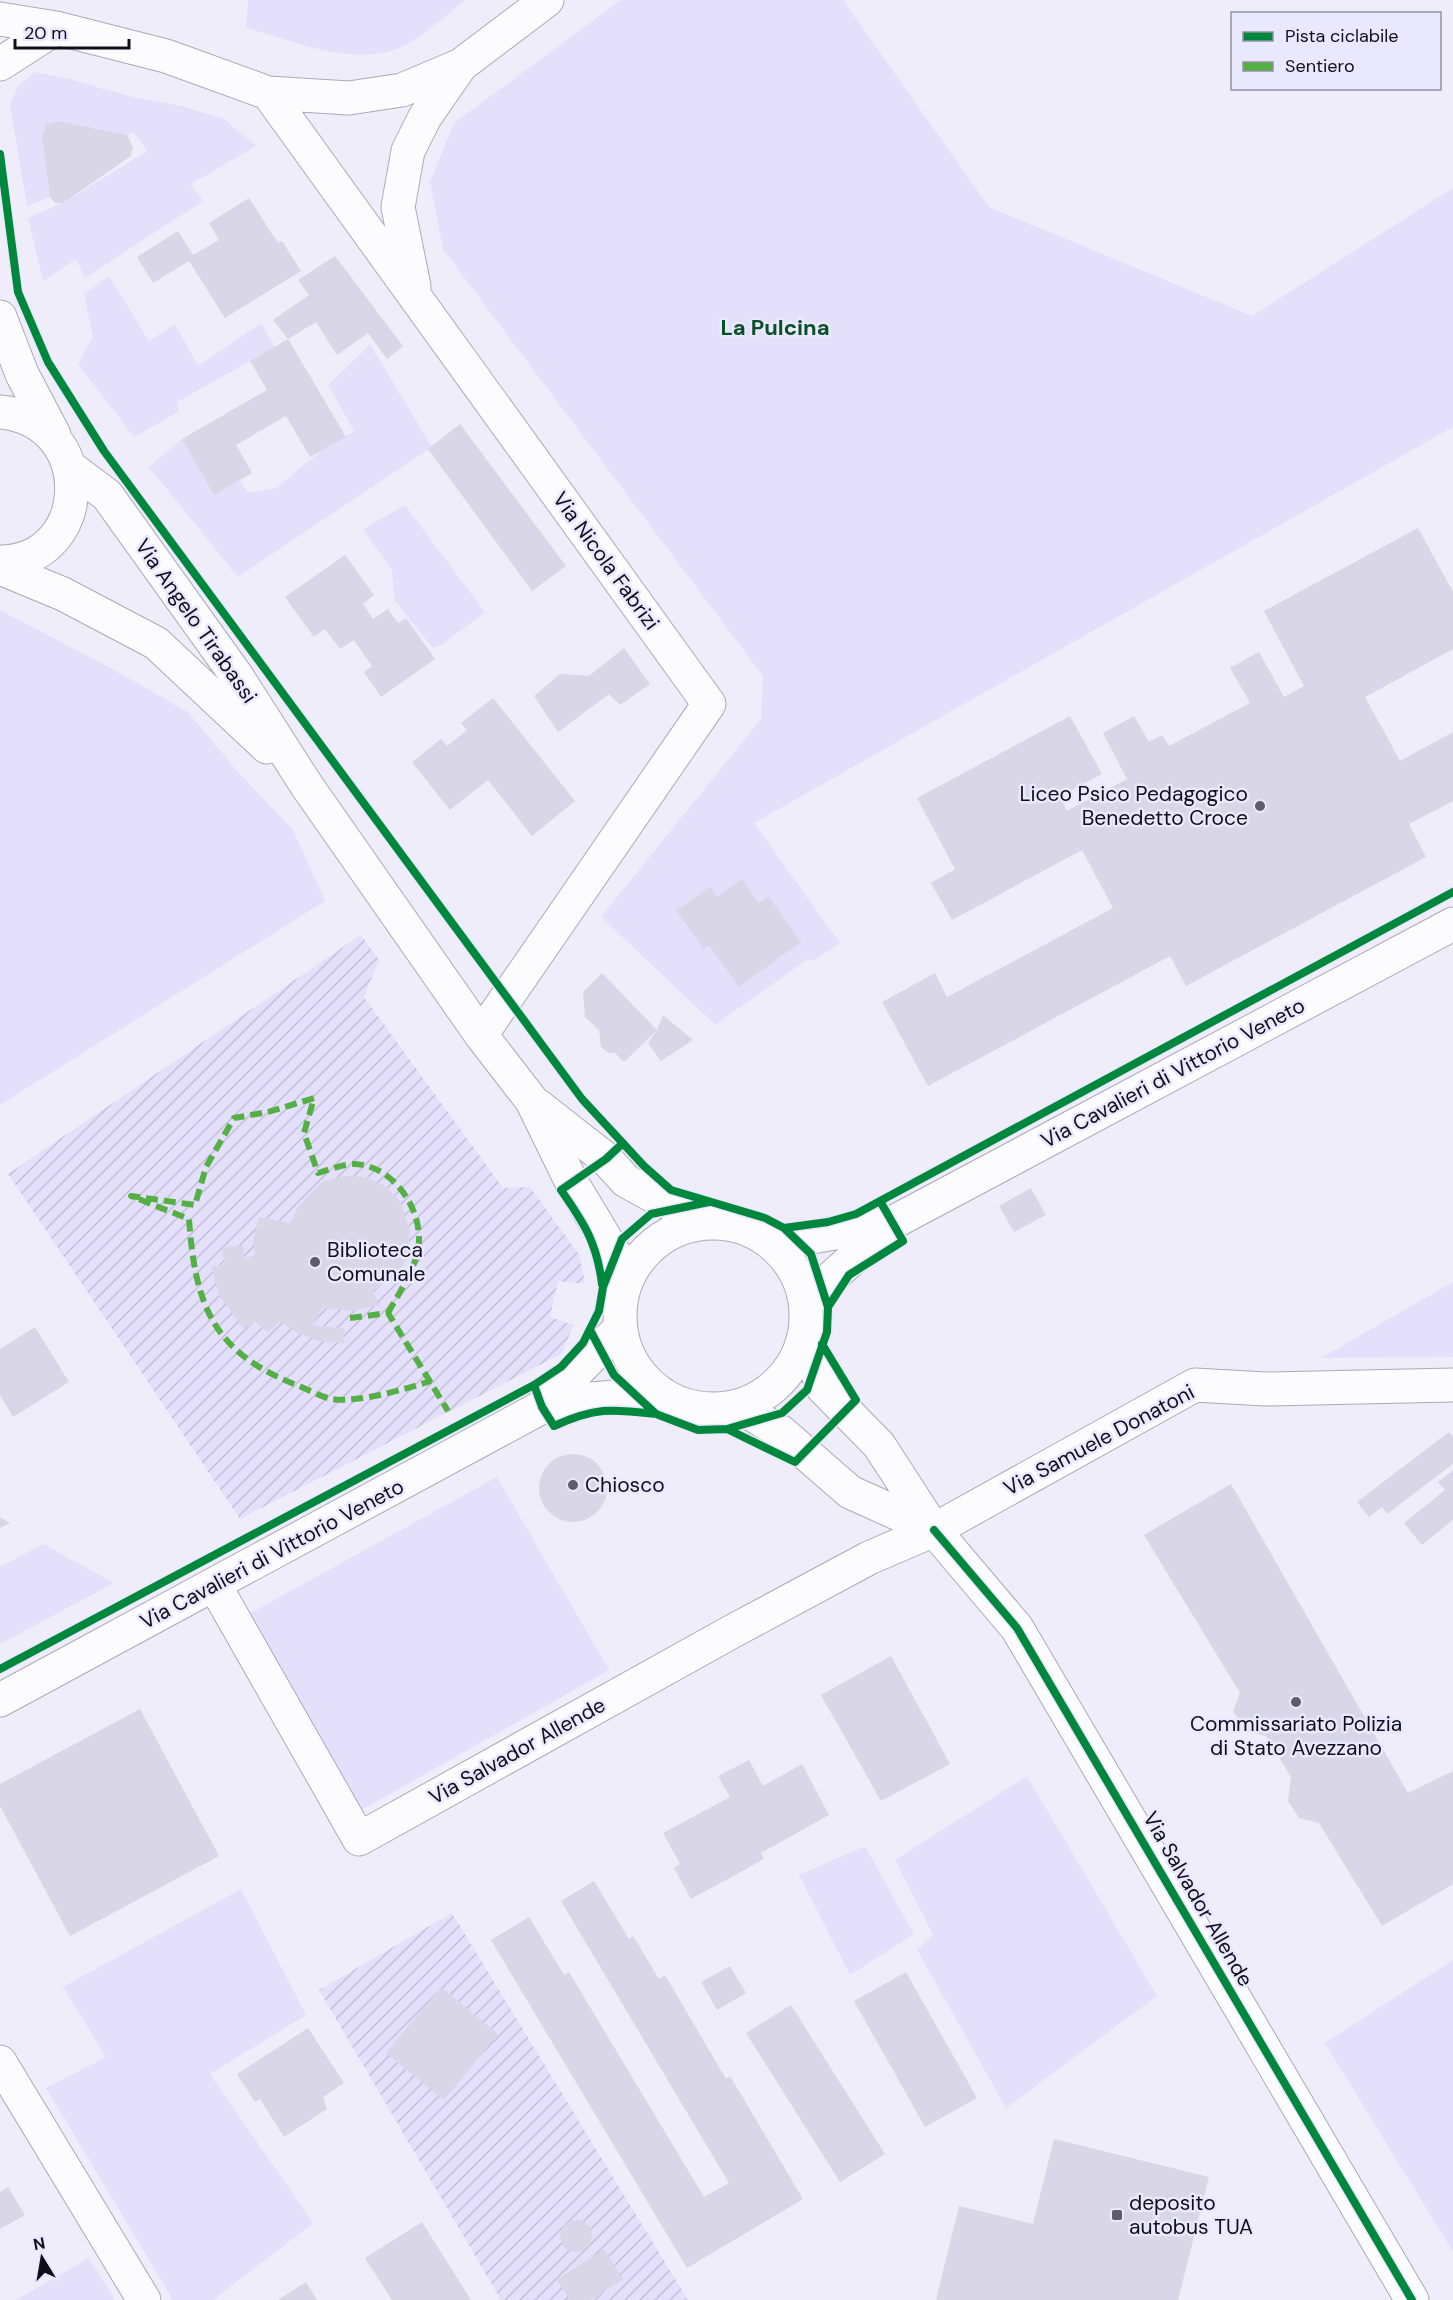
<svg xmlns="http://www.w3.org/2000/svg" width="1453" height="2300" viewBox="0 0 1453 2300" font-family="'DM Sans',sans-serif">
<defs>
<pattern id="garden-furrows" width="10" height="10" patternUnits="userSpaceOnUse" patternTransform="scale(1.5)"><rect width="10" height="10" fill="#e4e0fc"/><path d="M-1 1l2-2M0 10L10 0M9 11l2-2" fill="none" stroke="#c3bfd7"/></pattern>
</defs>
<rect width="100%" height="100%" fill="#eeedf9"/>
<path fill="#e4e0fc" d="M248,0H466C447,14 420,39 399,48C351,67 292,40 246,28Z
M621,0H843L989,207L1252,316L1453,188V427L754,823L840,943L815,960L808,959L715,1025L601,917L761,719L763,676L443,249L430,182L454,123Z
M35,72L70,79L129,96L181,106L224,119L256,146L191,184L203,201L85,278L76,259L43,281L28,218L63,203L147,151L133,132L127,135L58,121L46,124L42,137L50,197L27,206L10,106L18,86Z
M109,276L149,341L175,324L198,366L261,323L275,347L177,402L178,412L134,437L78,364L93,336L84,294Z
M370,344L432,447L238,577L149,467L182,439L214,495L240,480L248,493L276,488L321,451L354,431L328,385Z
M405,505L485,612L443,644L433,648L395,601L392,571L363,529Z
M0,610L118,672L188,712L238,772L293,830L325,901L0,1105Z
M1453,1282V1357L1321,1358Z
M497,1477L609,1670L358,1812L247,1615Z
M43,1544L114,1583L0,1644V1567Z
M1027,1776L1157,1996L1006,2108L917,1950L933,1935L895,1860Z
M865,1846L914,1934L850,1975L799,1875Z
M241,1889L306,2015L210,2074L313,2223L213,2300H173L46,2088L106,2057L63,1987Z
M1453,1960V2252L1325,2043Z
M89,2258L115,2300H16Z"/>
<path fill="url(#garden-furrows)" d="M361,935L379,960L364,997L503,1188L530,1187L580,1256L585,1284L558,1281L550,1317L574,1325L561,1354L240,1519L8,1174Z
M452,1913L688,2300H501L319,1990Z"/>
<path fill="#d8d6e7" d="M58,121L127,135L133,147L131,156L63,203H55L50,197L42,137L46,124Z
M249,198L278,243L282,241L301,271L225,318L189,261L153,283L137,257L178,231L193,255L219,240L209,223Z
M335,256L403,346L387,359L368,333L337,355L316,322L288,339L273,320L309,295L298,280Z
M288,339L346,437L310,457L286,416L236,445L252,473L214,495L182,439L267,390L250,361Z
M460,424L566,566L532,591L428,449Z
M1418,528L1453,592V649L1365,697L1400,761L1453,732V801L1409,824L1426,857L1186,986L1170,956L928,1086L882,1002L935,973L947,997L1113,908L1082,850L952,920L931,883L955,869L917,798L1070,716L1102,774L1060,796L1067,811L1127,779L1103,733L1134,716L1149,742L1162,735L1169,746L1250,703L1230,668L1259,652L1284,697L1304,686L1264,611Z
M345,555L374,595L363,604L373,619L388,609L398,623L406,618L435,659L381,697L364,672L372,666L354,640L340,649L325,629L314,637L285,597Z
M624,648L650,684L620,705L609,694L558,732L534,696L560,674L589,676Z
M493,698L575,801L532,836L488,780L450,810L412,762L441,739L447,746L467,730L461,723Z
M742,879L759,903L768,896L801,942L739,987L709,945L704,949L676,911L710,886L717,897Z
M602,973L657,1030L663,1015L693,1040L661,1061L648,1043L657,1030L624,1062L614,1052L609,1053L601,1047L599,1030L585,1017L583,992Z
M344,1176L366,1177L387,1187L401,1203L410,1231L408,1257L400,1270L372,1292L380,1305L352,1311L323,1308L312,1325L345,1329L344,1343L318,1341L294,1331L280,1321L268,1332L256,1322L244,1329L220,1297L211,1267L225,1264L222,1248L243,1245L245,1260L255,1254L253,1242L259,1217L291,1223L298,1207L322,1182Z
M1031,1188L1046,1215L1014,1232L999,1206Z
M35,1327L69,1382L13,1417L0,1395V1349Z
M1449,1432L1453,1437V1464L1387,1514L1382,1507L1369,1517L1357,1502Z
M539 1488a34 34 0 1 1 68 0a34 34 0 1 1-68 0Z
M1453,1470V1520L1422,1545L1404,1523L1445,1490L1438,1482Z
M1231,1484L1408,1793L1453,1771V1884L1382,1926L1319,1823L1299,1818L1288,1801L1291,1777L1266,1736L1246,1731L1233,1711L1240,1693L1144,1535Z
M0,1517L10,1523L0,1528Z
M891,1656L950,1764L881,1801L821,1695Z
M140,1709L219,1856L70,1936L0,1806V1784Z
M749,1760L763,1786L802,1764L829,1815L761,1853L764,1859L691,1899L674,1868L680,1864L663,1833L730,1797L718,1776Z
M594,1881L629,1939L633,1936L659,1979L665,1975L726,2079L730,2076L803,2199L687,2268L491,1940L529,1917L564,1975L569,1972L704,2197L729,2183L561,1901Z
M730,1966L746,1993L717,2010L701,1982Z
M906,1972L977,2098L925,2127L854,2001Z
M441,1987L498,2034L444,2100L386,2053Z
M791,2005L885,2154L840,2182L746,2033Z
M308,2028L344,2083L323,2097L327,2109L284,2137L260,2099L255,2102L237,2074Z
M1054,2139L1209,2177L1178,2300H936L959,2206L1033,2224Z
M8,2187L25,2215L0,2229V2192Z
M560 2236a16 16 0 1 1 32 0a16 16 0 1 1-32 0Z
M422,2222L471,2300H392L365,2258Z
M604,2249L623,2279L591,2300H570L557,2280Z
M306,2282L317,2300H278Z"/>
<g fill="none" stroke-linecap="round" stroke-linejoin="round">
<g stroke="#abaab6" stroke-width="35">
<path id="minor" d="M0,19L56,28L166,56L268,93L349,98L402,90L461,65L547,0
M0,64L56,28
M268,93L709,704L481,1035
M414,286L398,207L408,151L425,117L461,65
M0,317L22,374L54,435
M0,412C98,421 93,561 0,562
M71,468L107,495L236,675L307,786L481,1035L532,1101L572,1183L628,1276
M0,568L63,594L156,643L267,747
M537,1105L606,1159L626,1181L659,1199L714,1223
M620 1316a93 93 0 1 1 186 0a93 93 0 1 1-186 0Z
M772,1244L892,1223
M806,1304C832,1273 864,1251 892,1223L1453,924
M805,1330L822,1387L879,1445L934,1530L1017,1628L1412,2300
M738,1406L781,1432L850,1492L934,1530
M542,1407L579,1400L661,1393
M215,1586L359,1839L733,1631L869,1558L934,1530L1195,1385L1265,1389L1453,1385
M0,1700L542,1407L620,1328
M0,2062L144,2300"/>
</g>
<use href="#minor" stroke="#fcfcfe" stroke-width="33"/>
<path stroke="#54b045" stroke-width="6" stroke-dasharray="12 6" stroke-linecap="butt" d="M388,1313C400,1291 420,1263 419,1237C418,1202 390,1165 354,1164C343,1164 328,1170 318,1173L304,1133L314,1098L268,1112L234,1118L206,1167L195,1205L131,1196L189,1219C195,1302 211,1351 294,1384C306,1388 320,1397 332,1399C358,1403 406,1389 431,1381
M350,1318L388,1313L448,1411"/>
<g stroke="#eae8fe" stroke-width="11">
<path id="cycleway" d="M0,154L18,292L48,362L104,451L582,1099L644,1166L671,1190L765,1218L784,1228L811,1254L828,1307
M784,1228L828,1222L856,1214L1453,892
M602,1284C597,1243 584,1223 561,1190L606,1159L623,1143
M590,1330L614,1375L656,1414L698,1430L727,1429L795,1462L856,1400L822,1344
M534,1385L542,1407L554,1426C596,1407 611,1409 656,1414
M727,1429L782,1413L807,1390L827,1332L828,1307L849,1275L903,1241L880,1201
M934,1530L1017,1628L1412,2300
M0,1669L534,1385L561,1367L583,1343L599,1311L603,1287L622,1239L651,1214L709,1202"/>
</g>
<use href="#cycleway" stroke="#00873e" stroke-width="8"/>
</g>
<g fill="#5e5c68" stroke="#eae8fe" stroke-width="2">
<circle cx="1260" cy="806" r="6"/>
<circle cx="315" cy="1262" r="6"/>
<circle cx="573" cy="1485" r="6"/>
<circle cx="1296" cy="1702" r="6"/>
<rect x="1111" y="2209" width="12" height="12" rx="3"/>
</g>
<g text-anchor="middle" stroke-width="5" stroke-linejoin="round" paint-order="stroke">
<g font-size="21" fill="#100e1a" stroke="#eae8fe">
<text transform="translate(606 561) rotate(54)" y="7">Via Nicola Fabrizi</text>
<text transform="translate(196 621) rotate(55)" y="7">Via Angelo Tirabassi</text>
<text transform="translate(1173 1073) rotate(-28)" y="7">Via Cavalieri di Vittorio Veneto</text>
<text transform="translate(1099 1440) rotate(-28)" y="7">Via Samuele Donatoni</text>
<text transform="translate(272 1554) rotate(-28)" y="7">Via Cavalieri di Vittorio Veneto</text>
<text transform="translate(517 1751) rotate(-29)" y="7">Via Salvador Allende</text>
<text transform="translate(1198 1899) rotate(60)" y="7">Via Salvador Allende</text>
</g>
<g font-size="21" fill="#100e1a" stroke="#eae8fe" text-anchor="start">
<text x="1248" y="801" text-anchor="end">Liceo Psico Pedagogico<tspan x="1248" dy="24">Benedetto Croce</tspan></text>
<text x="327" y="1257">Biblioteca<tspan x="327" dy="24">Comunale</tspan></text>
<text x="585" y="1492">Chiosco</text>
<text x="1296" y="1731" text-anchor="middle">Commissariato Polizia<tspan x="1296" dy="24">di Stato Avezzano</tspan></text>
<text x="1129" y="2210">deposito<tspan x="1129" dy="24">autobus TUA</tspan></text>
</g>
<g font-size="22" font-weight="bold" fill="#075125" stroke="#eae8fe">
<text x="775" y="335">La Pulcina</text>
</g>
</g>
<rect x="1231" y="12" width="210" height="78" fill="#eae8fe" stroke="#9391a3" stroke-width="1.5"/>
<rect x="1243" y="32" width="30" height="9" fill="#00873e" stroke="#9391a3" stroke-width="1.5"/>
<text x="1285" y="42" font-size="18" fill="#100e1a">Pista ciclabile</text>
<rect x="1243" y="62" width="30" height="9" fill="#54b045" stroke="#9391a3" stroke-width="1.5"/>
<text x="1285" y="72" font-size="18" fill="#100e1a">Sentiero</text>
<g transform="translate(42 2258) rotate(349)" stroke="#eae8fe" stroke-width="4.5" paint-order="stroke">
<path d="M0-4.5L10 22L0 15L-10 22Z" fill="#100e1a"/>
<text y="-9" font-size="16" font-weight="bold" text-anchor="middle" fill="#100e1a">N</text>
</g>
<path d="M15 39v9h114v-9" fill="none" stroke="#100e1a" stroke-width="3"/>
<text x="24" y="39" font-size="18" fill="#100e1a" stroke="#eae8fe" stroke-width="4.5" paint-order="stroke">20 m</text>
</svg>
